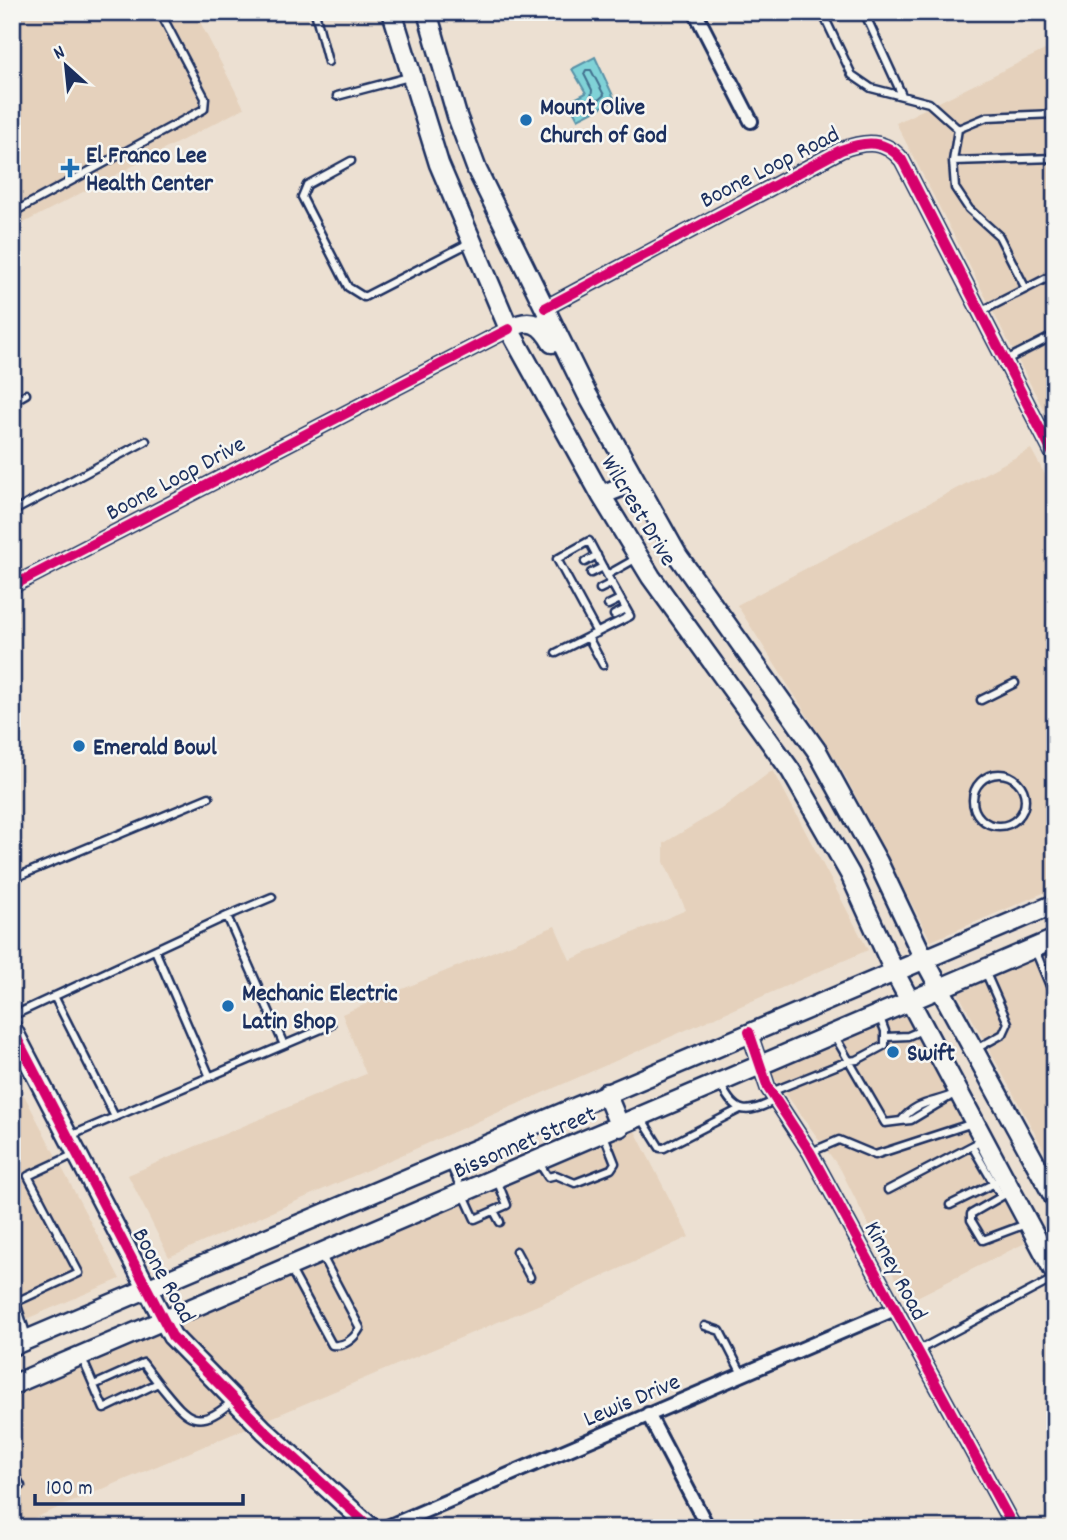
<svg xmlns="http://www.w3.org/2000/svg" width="1067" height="1540" viewBox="0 0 1067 1540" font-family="Dekko,sans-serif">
<rect width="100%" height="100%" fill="#ece0d2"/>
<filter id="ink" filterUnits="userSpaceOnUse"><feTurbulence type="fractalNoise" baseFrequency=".0143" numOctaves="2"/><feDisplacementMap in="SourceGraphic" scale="14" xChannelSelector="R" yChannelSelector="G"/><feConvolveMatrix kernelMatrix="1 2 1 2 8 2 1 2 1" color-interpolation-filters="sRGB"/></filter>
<g filter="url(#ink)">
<path fill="#e5d1bc" d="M12,12H195L244,108L12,229Z
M1055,45V432L896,123Z
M1031,449L1055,493V888L931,941L842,770L737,605Z
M773,770L868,950L169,1257L128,1175L366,1074L342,1014L555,926L570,960L686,910L664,862V843L721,809Z
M1055,950V1170L958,993Z
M907,1010L1025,1243L907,1302L841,1170L770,1072Z
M24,1095L120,1279L12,1325V1101Z
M633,1127L689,1237L571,1291L13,1527L12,1397Z"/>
<path fill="#80d2d7" stroke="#5891a7" stroke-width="2" d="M595,57L615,100L578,119L569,102L586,93L572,69Z"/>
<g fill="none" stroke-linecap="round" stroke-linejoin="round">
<path stroke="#43708e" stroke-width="2" d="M586,70H591L604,95L595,103L591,100L592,90L584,74Z"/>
<g stroke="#1b2f5e" stroke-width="11">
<path id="lane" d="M315,12L328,62
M822,12L852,75L871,88L929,103L958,129L953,161L955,188L969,209L999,236L1026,289
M864,12L902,95
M337,96L409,77
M958,129L987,117L1055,114
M351,161L307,185L302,197L348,287L364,297L469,243
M953,161L1055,158
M12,213L204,109L205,98L160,12
M980,312L1055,274
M1006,360L1055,335
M12,402L26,394
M12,512L146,441
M585,562L597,555
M591,573L603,567
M600,589L612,583
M608,605L620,599
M614,615L626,609
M597,633L557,559L589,541L607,575
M556,653L588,637
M603,665L588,637L630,616L607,575L637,558
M981,700L1015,683
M973 800a26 26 0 1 1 52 0a26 26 0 1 1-52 0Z
M12,879L209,797
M272,897L227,916L284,1045
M155,950L210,1077
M1035,950L1055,998
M54,996L115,1117
M12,1016L227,916
M834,1035L885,1123L901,1121C918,1099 936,1104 956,1093
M886,1037L908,1036L922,1030
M976,1049L1003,1034L1008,1023L985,971
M721,1085C736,1116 747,1114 776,1100
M771,1092L848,1061L857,1060L885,1045V1031L879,1015
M642,1119L660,1148H664L740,1109
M901,1121L911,1120L951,1096
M70,1136L331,1025
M972,1146L1001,1196
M811,1152L839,1140L875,1155L973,1123
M449,1162L475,1219L507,1205L497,1180
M539,1163L548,1177L556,1175L575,1183L611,1169L615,1163L604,1135
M888,1190L983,1140
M1011,1191L971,1214V1220L983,1240L1026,1224
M950,1205L1003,1179
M494,1211L500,1222
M516,1251L530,1277
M290,1268L332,1345C344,1347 354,1339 360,1328L322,1256
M705,1326L720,1331L742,1374
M27,1337L16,1302L79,1273L28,1176L75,1154
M917,1351L1055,1278
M82,1358L104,1409L158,1383C184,1414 195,1435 231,1402
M94,1385L143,1363L158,1383
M12,1470L21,1486"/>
</g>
<g stroke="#1b2f5e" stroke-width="18">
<path id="street" d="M695,12L751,121
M545,308L841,150C865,141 885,139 902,160L1055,458
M12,586L509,329
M749,1032L768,1088L810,1152L1014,1528
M648,1414L708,1528
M385,1528L895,1309"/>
</g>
<g stroke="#1b2f5e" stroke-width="23">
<path id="secondary" d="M392,12L439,164L509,329L601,495L651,577L791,771L850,874L894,971L1055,1273
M427,12L457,116L477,170L587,394L678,556L817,751L878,862L924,959L1055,1199
M509,329C530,317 541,323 552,343
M601,495L634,482
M12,1029L172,1336L264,1430L371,1528
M606,1093L620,1127
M12,1346L1055,904
M12,1385L1055,939"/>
</g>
<use href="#lane" stroke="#f6f6f2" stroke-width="6"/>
<use href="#street" stroke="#f6f6f2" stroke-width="12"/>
<use href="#secondary" stroke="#f6f6f2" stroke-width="18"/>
<g stroke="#f6f6f2" stroke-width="15">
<path id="cycleway" d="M545,308L841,150C865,141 885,139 902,160L1055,458
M12,586L509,329
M12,1029L172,1336L264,1430L371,1528
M749,1032L768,1088L810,1152L1014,1528"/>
</g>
<use href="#cycleway" stroke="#d6006c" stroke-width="10"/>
</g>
</g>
<g fill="#1f6fb2" stroke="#f6f6f2" stroke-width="2.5">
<circle cx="526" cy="120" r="7"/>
<path d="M66.5 157.5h7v7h7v7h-7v7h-7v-7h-7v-7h7z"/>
<circle cx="79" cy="746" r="7"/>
<circle cx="228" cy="1006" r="7"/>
<circle cx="893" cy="1052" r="7"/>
</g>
<g text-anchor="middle" stroke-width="5" stroke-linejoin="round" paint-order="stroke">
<g font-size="24" font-weight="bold" fill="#1b2f5e" stroke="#f6f6f2" text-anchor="start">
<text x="540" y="114">Mount Olive<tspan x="540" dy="28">Church of God</tspan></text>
<text x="86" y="162">El Franco Lee<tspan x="86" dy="28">Health Center</tspan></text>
<text x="93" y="754">Emerald Bowl</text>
<text x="242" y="1000">Mechanic Electric<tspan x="242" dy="28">Latin Shop</tspan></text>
<text x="907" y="1060">Swift</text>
</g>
<g font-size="24" fill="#1b2f5e" stroke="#f6f6f2">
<text transform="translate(769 166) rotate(-27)" y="8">Boone Loop Road</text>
<text transform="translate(175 477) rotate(-28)" y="8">Boone Loop Drive</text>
<text transform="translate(640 510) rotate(59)" y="8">Wilcrest Drive</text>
<text transform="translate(524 1141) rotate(-23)" y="8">Bissonnet Street</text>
<text transform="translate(897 1270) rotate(62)" y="8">Kinney Road</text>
<text transform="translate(165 1275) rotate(61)" y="8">Boone Road</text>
<text transform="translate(631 1399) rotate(-23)" y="8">Lewis Drive</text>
</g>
</g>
<rect width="1067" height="1540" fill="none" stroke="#f6f6f2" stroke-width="42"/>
<rect x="21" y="21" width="1025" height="1498" fill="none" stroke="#1b2f5e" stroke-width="2.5" filter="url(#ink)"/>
<g transform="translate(66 66) rotate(333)" stroke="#f6f6f2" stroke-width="5" paint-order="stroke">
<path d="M0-5L12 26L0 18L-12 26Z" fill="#1b2f5e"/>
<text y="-10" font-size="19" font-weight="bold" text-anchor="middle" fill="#1b2f5e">N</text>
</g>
<path d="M35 1494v10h208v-10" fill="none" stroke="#1b2f5e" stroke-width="3.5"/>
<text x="46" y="1494" font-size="21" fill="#1b2f5e" stroke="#f6f6f2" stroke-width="5" paint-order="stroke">100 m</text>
</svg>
